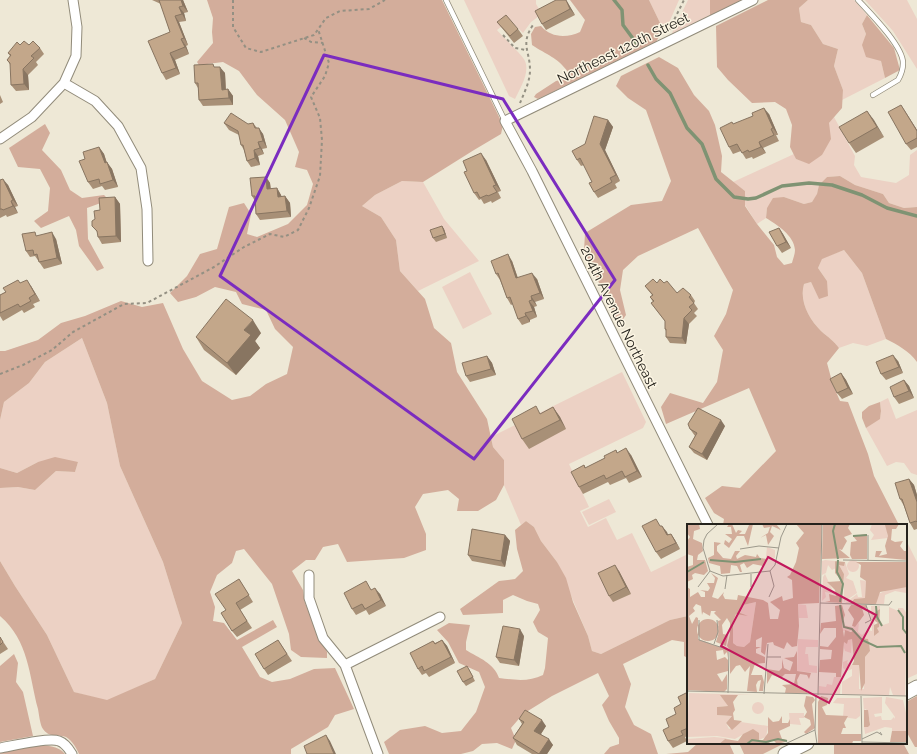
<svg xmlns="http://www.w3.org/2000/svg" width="917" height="754" viewBox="0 0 917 754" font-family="Raleway,sans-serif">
<rect width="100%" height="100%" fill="#eee8d6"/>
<path fill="#ecd1c4" d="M464,0H536V4L542,14L531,22L523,33L510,20L497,30C502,36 522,55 525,61C530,73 520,88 515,99L509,96Z
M649,0H679L668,25L663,29Z
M688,0H710V16L674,34L672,33Z
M808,0H854L867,15L862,24L866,34L863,45L881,61L885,78L842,100L843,90L834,66L838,49L823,44L811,25L801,22L799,8Z
M865,0H907L917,19V69L893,31Z
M834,117L855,156L854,165L861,177L896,183L909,175L910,155L917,150V207L904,208L889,203L883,194L855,185L840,176L827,177L819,185L817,195L812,202L804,204L784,197L767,208L766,218L757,224L745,205V191L733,182L794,154L796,159L809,163L822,155L829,123Z
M402,181L423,182L444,219L479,261L418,291L400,271L396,240L381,217L362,206L375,195Z
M844,250L862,273L886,339L867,346L853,343L839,348C833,340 829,338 821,331C809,319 799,301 804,284L811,282L819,298L827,281L818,268L822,258Z
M470,272L492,314L463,329L442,287Z
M82,338L107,403L120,466L163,562L182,623L155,679L107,701L74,692L47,635L15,586L0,561V488L18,487L35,490L56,471L75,472L78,462H38L17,473L0,468V420L4,402L29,383L45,362Z
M622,372L646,422L643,428L569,464L589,507L580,511L588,527L606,518L617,540L632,533L651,572L688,554V616L670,620L601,654L592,651L588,636L557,562L541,541L534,527L526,521L521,525L504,485V460L493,447L491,437Z
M888,398L896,419L917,410V475L911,473L904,463L896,462L887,466L866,428L880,418L881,411L880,402Z
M609,499L616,512L589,525L582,512Z
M906,540L917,562V674L906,679Z"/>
<path fill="#d3ad9b" d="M207,0H442L503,125L501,134L474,150L423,182L402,181L375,195L362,206L381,217L396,240L400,271L425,299L434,328L451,343L457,372L487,419L493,447L504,460V485L496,500L478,511H457L459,499L448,490L423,494L415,507L426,534V550L404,558L347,562L338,544L323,547L315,560H306L292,571L303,590L305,603L327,652V658L301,657L291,650L289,634L272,584L244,549L236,551L232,563L217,575L210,592L215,607L213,621L224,623L237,640L273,620L277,627L242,647L260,677L272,682L290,679L314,669L335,668L354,709L335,715L328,727L291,749V754H79C77,749 72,740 66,737C58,734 49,738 43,729C40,725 39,714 38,709C29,675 29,641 0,616V561L15,586L47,635L74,692L107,700L155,679L182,623L163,562L120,466L107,403L82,338L45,362L29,383L4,402L0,420V351H5L38,340L61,323L85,316L121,301L142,307L163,303L183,349L202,381L232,400L250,396L266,384L287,374L293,347L275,329L266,310L242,304L236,292L215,287L196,297L178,302L170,293L187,276L200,254L217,249L229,207L244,203L251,214L247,234L257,237L288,224L307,205L313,184L307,170L295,167L299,152L285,120L257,95L239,71L223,62L199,65L197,62L213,43L212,32L213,18Z
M570,0H649L663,29L655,44L538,99L534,97L536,94L556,81L564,79L568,72C557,57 547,55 532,45L531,34L535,27L541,26C551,38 567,38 580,32L585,20Z
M710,0H743L710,16Z
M768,0H808L799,8L801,22L811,25L823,44L838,49L834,66L843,90L842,108L829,123L831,139L822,155L809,164L796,159L790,147L792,125L786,109L775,102L752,103L728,80L717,67L716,26Z
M867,15L894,48L900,70L885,78L881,61L866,57L862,45L866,34L862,24Z
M659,57L678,68L694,95L709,111L715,125L722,156L721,172L745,191V206L757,224L774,245L777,257L784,265L792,263C793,259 795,254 795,250C794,235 777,225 766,218L767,208L773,198L784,197L804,204L812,202L817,194L819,185L827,177L840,176L855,185L883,194L889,203L904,208L917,207V362C909,351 898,345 886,339L862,273L844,250L822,259L818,268L827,281L828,296L819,299L811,282L804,284C799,301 809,319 821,331C829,338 833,340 839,348L827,363L833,385L840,401L848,402L868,454L874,476L899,525H862L861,523L856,525H723L724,519L714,513L705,498L722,486L740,488L776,451L749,388L666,424L661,407L670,393L703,403L717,382L723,350L714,336L726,314L733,290L698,228L638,256L623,270L620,290L626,315L619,325L584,251L585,233L631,205L662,201L671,181L646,110L628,98L616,86L621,76Z
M45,124L50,133L42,150L61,170L70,190L82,198L104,195L109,200L87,208L88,239L104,268L97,271L79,246L76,230L69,216L41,228L34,221L48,211L50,188L40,169L18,167L9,148Z
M880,402L881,411L880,419L866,428L862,418V412L869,406Z
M55,457L78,462L75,472L56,471L35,490L18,487L0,488V468L17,473L38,462Z
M526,521L534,527L541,541L557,562L566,578L573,602L588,636L592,651L601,654L670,620L688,616V658L684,656V642L672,640L623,664L631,684L625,707L634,725L651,734L658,754H604L610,747L619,744V738L609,721L602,705L609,696L598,673L552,696L523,714L511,728L516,740L512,749L497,743L482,744L473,751L461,754H389L384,742L400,730L425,726L442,733L461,731L476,712L485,687L479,672L459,663L448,642L437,630L449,623L470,625L466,642V650C479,658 494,663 499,678C515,680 529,682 543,675L545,668L548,638L538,632L533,622L540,610L538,604L527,601L513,595L503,600V613L463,615L460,609L499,581L515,579L523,571L517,549L515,530Z
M14,654L18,663L16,682L23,692L33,736L0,742V666Z
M917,696V747H915L906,731V702Z
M698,743H729L734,754H666L688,752Z
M739,743H785L763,754H744Z
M834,743H903L909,754H834Z
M36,744C46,746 58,745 65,754H0V753Z"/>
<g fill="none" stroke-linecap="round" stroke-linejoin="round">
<path stroke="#7f9373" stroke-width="3.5" d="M614,0L622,10L623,25L637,44
M648,65L656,79L670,93L687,128L702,144L716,179L734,197L748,199L756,198L782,186L809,183L832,185L862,195L887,208L917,216"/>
<g stroke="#918b7a" stroke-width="6">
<path id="lane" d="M446,0L505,121
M858,0C870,13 903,46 903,63C903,69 901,75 898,80L873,95"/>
</g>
<g stroke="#918b7a" stroke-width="11">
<path id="street" d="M64,83L95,101L118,126L141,168L147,209L148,261
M0,139L32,117L64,83L76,56L77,27L73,0
M708,525L532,171L505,121L753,0
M309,575V598L323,638L345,665L378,754
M345,665L440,617
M0,748C12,746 49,737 59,741C65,743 69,749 72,754"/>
</g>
<g stroke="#918b7a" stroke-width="15">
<path id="secondary" d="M906,693L917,687
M785,754L807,743"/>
</g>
<path stroke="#949083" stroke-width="2" stroke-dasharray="3 3" stroke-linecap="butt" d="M233,0V27L246,48L261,52L314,35L326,18L340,11L369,9L385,0
M669,30L684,0
M503,35L515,48L526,50
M304,38L311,42L323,43
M520,103C524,93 530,82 530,70C530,51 520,44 533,25
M0,374L23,365L52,350L73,332L124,304L147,303L214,267L244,247L270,234L284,237L298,230L309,208L320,176L322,140L320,118L311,97L325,76L329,63L318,29"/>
<use href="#lane" stroke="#fff" stroke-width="4.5"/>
<use href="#street" stroke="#fff" stroke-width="9"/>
<use href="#secondary" stroke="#fff" stroke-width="13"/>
</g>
<path fill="#a89077" d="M152,0H183L188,12L184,13L186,21L179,22L188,45L186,46L189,54L175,60L180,74L166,80L162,73L170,32L161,4Z
M556,0H566L575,15L546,30L542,24Z
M497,22L518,29L523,36L514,43L502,28Z
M20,45H29L40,48L44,54L36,62L38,65L28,75L29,90L16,91L11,85V66L7,60L10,56L8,53Z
M216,67L225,73L226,90L228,89L233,96V105L203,106L199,100L198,88L195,83Z
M0,95L3,102L0,104Z
M901,105L917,130V147L911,150L906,144Z
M867,111L884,137L856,153L849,143Z
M769,114L778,135H776L779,141L763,148L766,153L753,159L752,157L746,159L741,151L733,154L729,147L734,124Z
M608,120L613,127L605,150L620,181L615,184L617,188L598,198L594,192L592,182L584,165L581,166L577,160L585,144Z
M224,123L248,124L253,123L257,128L263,134L267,148L262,149L264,154L258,156L260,165L251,167L247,161L244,150L241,145L239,135L229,130Z
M99,147L104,154L107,163L112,169L118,187L105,190L102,186L93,189L88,182L85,159Z
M486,160L501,191L498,192L501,198L492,203L491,201L484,204L481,199L479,200L474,193Z
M266,177L270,183L271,189L277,188L281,195L282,197L285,196L290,203L291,217L260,220L256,214L255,201L252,196Z
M0,180L8,185L18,206L15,207L18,213L7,217L6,215L0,218Z
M115,197L120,204L121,242L102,244L98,237V233L92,226L95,219L100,210Z
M442,226L444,229L447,238L436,242L433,238Z
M779,228L783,234L791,248L782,253L777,246Z
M37,236L56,239L62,264L44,269L35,256L30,257L26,251Z
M512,261L518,278L537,279L544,299L535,302L537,306L534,307L537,317L530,320V322L522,325L518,319L513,304L511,305L507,298L500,280L496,274Z
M20,283L31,286L40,301L33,304L35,307L24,313L22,310L3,321L0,316V295Z
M657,283H664L677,293L691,295L695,301L694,303L698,309L694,313L697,316L689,324L686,344L670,343L666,337V331L665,329V321L651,303L653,302L650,297L652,295L645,286Z
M261,333L255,341L260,348L236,375L204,350L196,337Z
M487,356L492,363L496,375L470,382L466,376Z
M898,361L903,373L886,380L881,374Z
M841,373L846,380L853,394L842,399L837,393Z
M904,380L909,386L914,398L899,404L894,397Z
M553,407L560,417L566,429L529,449L522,439L541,414Z
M725,426L707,460L694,453L689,447L695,436L690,429Z
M616,450L617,453L631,455L642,477L629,483L626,478L610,485L608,482L583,494L579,487L584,465L586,468L605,458Z
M909,479L914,485L917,495V529L914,530L910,523L904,506L900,499Z
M661,526H662L668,535L671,534L675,540L680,549L661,559L656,552Z
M505,535L510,541L505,567L472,561L468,555Z
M619,571L631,594L613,602L609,596Z
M239,579L253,602L240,610L252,628L237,637L232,631L226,610Z
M372,590L380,594L386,606L369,615L366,610L356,615L352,609Z
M524,636L519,666L500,663L496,657Z
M0,637L8,649L0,654Z
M278,640L292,661L268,675L264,669Z
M442,640L447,646L455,663L429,677L426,673L422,675L418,669L433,641L435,643Z
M469,669L475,681L466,686L463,682Z
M688,692V736L685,737L687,741L673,748L668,741L669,727Z
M519,719L546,726L541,734L553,745L547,754H532L517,745L513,738L522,724Z"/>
<path fill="#887561" d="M181,0H183L188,12L183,6Z
M566,0L568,3L575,15L570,9Z
M179,7L184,13L186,21L182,14Z
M175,16L179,22L188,45L184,38Z
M181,39L186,46L189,54L185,47Z
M170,53L175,60L180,74L176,68Z
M220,67L225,73L226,96L222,90Z
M23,69L28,75L29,90L24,84Z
M228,89L233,96V105L229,98Z
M901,105L905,111L917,130V131Z
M764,108L769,114L778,135L773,128Z
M867,111L874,120L884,137L877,127Z
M608,120L613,127L605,150L620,181L616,175L600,144Z
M259,128L263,134L267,148L263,141Z
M258,142L262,149L264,154L260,148Z
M759,142L763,148L766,153L761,147Z
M99,147L104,154L109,170L105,163Z
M254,150L258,156L260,165L255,158Z
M481,153L486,160L501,191L496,185Z
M107,162L112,169L118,187L113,180Z
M266,177L270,183L271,195L267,189Z
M3,179L8,185L18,206L13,200Z
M277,188L281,195L282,204L278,197Z
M285,196L290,203L291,217L287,211Z
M115,197L120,204L121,242L116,236Z
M11,201L15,207L18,213L13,206Z
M442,226L444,229L447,238L445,234Z
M779,228L783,234L791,248L786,242Z
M52,232L56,239L62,264L57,258Z
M508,254L512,261L520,285L516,278Z
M532,273L537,279L544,299L540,293Z
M27,280L31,286L40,301L35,294Z
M531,296L535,302L537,306L532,300Z
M529,301L534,307L537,317L533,311Z
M525,313L530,320V322L526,316Z
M684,318L689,324L686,344L682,338Z
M253,320L261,333L255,341L260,348L236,375L227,363L244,330Z
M893,355L898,361L903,373L899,367Z
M487,356L492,363L496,375L491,369Z
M841,373L846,380L853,394L848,388Z
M904,380L909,386L914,398L909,391Z
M553,407L560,417L566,429L560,420Z
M721,420L725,426L707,460L702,454Z
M626,448L631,455L642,477L637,471Z
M909,479L914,485L917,495V502Z
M662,526L667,532L671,542L667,535Z
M671,534L675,540L680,549L676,543Z
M505,535L510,541L505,567L501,561Z
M615,565L619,571L631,594L626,587Z
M375,588L380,594L386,606L381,600Z
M520,629L524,636L519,666L514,660Z
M442,640L447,646L455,663L451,657Z
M542,720L546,726L539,737L534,731Z
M326,735L330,741L336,754H334Z
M549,739L553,745L547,754H539Z"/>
<path fill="#c3a78a" stroke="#887561" d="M159,0H181L183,6L179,7L182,14L175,16L184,38L181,39L185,47L170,53L176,68L162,73L148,41L170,32Z
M556,0H566L570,9L542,24L535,11Z
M506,15L518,29L510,36L497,22Z
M24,41L29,45L33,41L40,48L31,56L34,58L23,69L24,84L11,85L10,63L7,60L11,55L8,53L17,42L20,45Z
M213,64L214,67H220L222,90L228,89L229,98L199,100L198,83H195L194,65Z
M901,105L917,131V138L906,144L888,112Z
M764,108L773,128L771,129L774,135L759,142L761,147L749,152L748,150L742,153L737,144L729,147L720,128L732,122L733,124L753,116L752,113Z
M867,111L877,127L849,143L839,127Z
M231,113L248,124L253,123L255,128H259L263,141L258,142L260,148L254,150L255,158L247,161L243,145H241L238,131L224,123Z
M594,116L608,120L600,144L616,175L610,178L612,182L594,192L589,183L592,182L580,158L577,160L572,151L585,144Z
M99,147L105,163L107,162L113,180L100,184L99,179L88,182L79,161L85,159L83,152Z
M481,153L496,185L493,186L497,192L488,196L487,195L480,198L477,192L474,193L464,172L467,171L463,161Z
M266,177L267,189L277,188L278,197L285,196L287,211L256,214L255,196H252L250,178Z
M3,179L13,200L11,201L13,206L3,210L2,209H0V180Z
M115,197L116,236L98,237L97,231L92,226V221L95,219L94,211L100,210L99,198Z
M442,226L445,234L433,238L430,230Z
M779,228L786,242L777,246L769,232Z
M35,232L36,236L52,232L57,258L39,262L37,254L34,255L33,250L26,251L22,234Z
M508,254L516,278L532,273L540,293L531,296L532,300L529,301L533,311L525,313L526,316L518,319L510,297L507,298L498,273L496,274L491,261Z
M653,279L657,283L660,279L664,283L667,281L677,293L683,288L691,295L689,297L694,303L689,307L692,310L684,318L682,338L666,337V329H665V321L651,303L654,301L650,297L653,295L645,286Z
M18,280L20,283L27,280L35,294L29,298L31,301L20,307L18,304L0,313V295L6,292L3,288Z
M226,299L253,320L244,330L251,335L227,363L196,337Z
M893,355L899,367L881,374L876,362Z
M487,356L491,369L466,376L462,363Z
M841,373L848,388L837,393L830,379Z
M904,380L909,391L894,397L890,387Z
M536,406L540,414L553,407L560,420L522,439L512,419Z
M698,408L721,420L702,454L689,447L697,433L690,429L688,424Z
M626,448L637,471L625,477L622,471L606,479L604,475L579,487L571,472L584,465L585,468L605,458L604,456L616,450L617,453Z
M909,479L917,502V522L916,521L910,523L902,499H900L895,483Z
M656,519L660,526H662L667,535L671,534L676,543L656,552L642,526Z
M472,529L505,535L501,561L468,555Z
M615,565L626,587L609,596L598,573Z
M239,579L249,595L236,603L247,621L232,631L221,613L226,610L215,594Z
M366,581L371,590L375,588L381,600L365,609L362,604L352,609L344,593Z
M503,626L520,629L514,660L496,657Z
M0,637L3,642L0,645Z
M278,640L287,654L264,669L255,654Z
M442,640L451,657L424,671L422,666L418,669L410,653L433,641L435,644Z
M467,666L473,677L463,682L457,671Z
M688,692V728L681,731L683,735L668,741L663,730L669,727L666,719L676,714L674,708L681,704L678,697Z
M525,710L542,720L534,731L549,739L539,754L513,738L524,722L519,719Z
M326,735L334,754H307L304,746Z"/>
<path fill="none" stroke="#7b2cbf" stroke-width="3" stroke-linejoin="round" d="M324,55L503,99L615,280L474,459L220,276Z"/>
<g text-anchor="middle" stroke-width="3" stroke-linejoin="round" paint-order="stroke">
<g font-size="14" fill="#24221c" stroke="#fcf5e3">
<text transform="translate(623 48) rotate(-26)" y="5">Northeast 120th Street</text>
<text transform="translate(619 317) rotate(64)" y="5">204th Avenue Northeast</text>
</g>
</g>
<g transform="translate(687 524)">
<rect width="220" height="220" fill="#eee8d6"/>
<path d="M185,0H200L201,14L184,16L187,11L183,6ZM80,23L88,26V34L79,33ZM138,36L148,37L149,44L145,46L141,41L139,49L135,51V37ZM160 42a6 6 0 1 1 12 0a6 6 0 1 1-12 0ZM158,38L162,50L159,54L166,57L170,69L157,78V50L152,41ZM138,50L145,65L144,69L138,68L139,73L135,77L136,53ZM173,56L179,57L178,75H167L164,80L158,79L170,70L171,73H175ZM208,63H220L219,69L208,67L198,71L197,80H189L191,70ZM69,78L63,118L57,123L50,122L46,119V97L49,90H56L51,88L56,81ZM111,80L119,81L121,94H112ZM184,82H193V85L188,88L187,112L193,96L196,101L202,99V83L211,87V84H216L220,90L218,172L206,171L203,163L202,171H155V158L165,152V145L160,147L156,144V138L161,136L160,139L165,141H172V165H177L178,133L183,127L181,115L174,114L169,107H156V101L166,103L172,99L171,108L175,111L181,106L185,107ZM111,115L131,116V123H119L118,130H121L122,141L130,142V149L110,147ZM162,115H165L164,129L158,127L157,124V118ZM147,153H154L153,170H132V162L139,163L140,160L145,161ZM2,169L67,171H34L41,182L30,183V191L45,192L39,199L42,205L54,198L81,202L79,213L72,216L62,207L48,215L30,212L0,213ZM195,173V189L187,190L188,193L194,192L195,196H204L207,193L208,195V193L198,179L199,173L216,176L219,189L220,174V218L219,207H205V204L198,203L178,210L177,203H181L183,197L179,185L177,186L176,174ZM150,174H173V192L169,195L156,193L157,180L146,179ZM65 184a6 6 0 1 1 12 0a6 6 0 1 1-12 0ZM102,189H117V194H112L114,201L103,200ZM27,213L38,214L47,217L38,215L32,220H0V215Z" fill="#ecd1c4"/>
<path d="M0,0H12L13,5L7,7L6,15L15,19L16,27L11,31L10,36H18L21,47L17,51L8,49L5,51L6,55L0,58V43L6,41V32L0,30V17L3,13L0,9ZM42,0H45L49,9L51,6L55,7L52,10H58L62,1L66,0L61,22L57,12H50L42,24L37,20L38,16L42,19L45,15L38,10H45L44,3H40ZM75,0H89L94,6L85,2L83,8L87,12L81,21L79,11L73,14L81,9L83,3L77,4ZM109,0H135L132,79L111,80L112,102L110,122L105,123L100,118L97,125L87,121L86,118L80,119L78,131L74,128L75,113L69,116V123H74L69,125V129L78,133V139L68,140L64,151H75L77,158L76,167H72L74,156L71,157L69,161L70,168L60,167L63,142L58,148L53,141L49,142L43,150V126L40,122L43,110V99L40,94L35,101L36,110L41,111L39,122L29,118L32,108L31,97L34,96L27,89L29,87H24L23,92L16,88L15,91L14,82L9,80L6,84L8,87L2,92L5,100L9,93L11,94V115L41,126V134L40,128L37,131L36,126L29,127L30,136L38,133L41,136V147L30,150L35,158L40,150V165L37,168L0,166V63L3,65V73L11,68L14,73H18V68L13,66L21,67L23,64L20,59H27L28,54L24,49L31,54L25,73L31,75L37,68L36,71L38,75L50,76L51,71L76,76L81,79L83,95H91L93,86L83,78L95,72L96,77L106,74L105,56L100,53L103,51L109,38L112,24L109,19L117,9ZM69,78L63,118L57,123L50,122L46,119V98L49,90L61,92L51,88L56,81ZM136,0H163L161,4L165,10L157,13L160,17L155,26L152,25L163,34L135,35ZM212,0L209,5H205L204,16L208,18L216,17L213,22L217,27H220V36L188,33L189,27H195L192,32L200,30L198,22L201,12L198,1ZM180,10V35H165L163,31L164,18L170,17L166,12ZM27,18L34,19L30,22V27L36,34L44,35L48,27H53L49,32L50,35L58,31L69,33L70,30L73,34L80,35L76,42L66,40L60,44L57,39L53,41L55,48H53L50,42L44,41L43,49L34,50L33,42L22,39L21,34L27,31ZM138,36L158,38L157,42L152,41L157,50L155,79L138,78L143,77L142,70L149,72L148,66L140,58L155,57L148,49V37ZM169,38H220V63L193,68L189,80H164L167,75L178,74L179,57L173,53L174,41ZM155,81L158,91L155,99L157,113L158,106L164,108L167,106L174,114L181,115L182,119L183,127L178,133V159L174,167L172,141H165L167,137L165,115L161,116L160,120L157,118L154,153H149V149L132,148L133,136L144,135L145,126L133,125V122L141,123L149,113V104H137L133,110L134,99L149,97L148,82ZM164,81H179L180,84H175L177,91L168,103L165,102L167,95L161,86ZM193,85L192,103L190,104L192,108L187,112V101L191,99L188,97V88ZM10 106a11 11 0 1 1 22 0a11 11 0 1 1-22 0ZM110,127V147L124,149L122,155L120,151L113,150L110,156L111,163L120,166V170L98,169L99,164L95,161L107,160L109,150H98L94,154L85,151L80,160V145L92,147L95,144V135L97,144L103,147L106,138L97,134L107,133ZM33,171H51L46,178L48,186L46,189L47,196L55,197L45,206L39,199L45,192L30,191V183L41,182ZM119,172L126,173L128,176L125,180L128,204L119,210L117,208L124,201L123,196L117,193L120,188L117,182ZM134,172L141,174L140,181L135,183L139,191L161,192L157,199L159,204H156L154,210H174V217H166L165,220H131V178ZM177,186H181L183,201L181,203H177ZM95,192V199H101L103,195V202L92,207L95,215L100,216L98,218L90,220L86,216L80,220H32L38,215L51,217L56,210L66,205L72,209V216H76L81,209V193L86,198L92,197ZM205,207H219V218H203Z" fill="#d3ad9b" fill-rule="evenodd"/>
<path fill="none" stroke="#7f9373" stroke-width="2" d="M148,0L146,7L151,35M166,12L180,11M23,36L48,38L74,35M151,36L150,48L156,60L153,78M0,48L17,38M153,81L157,103L165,105L175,116L190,123L214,122L218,129M189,82L190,93L195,102M211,86L216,93V105L220,110M60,220L65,216L79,218L91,215L100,217"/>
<path fill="none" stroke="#9d998c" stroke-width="1" d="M53,25L72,22L92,24M156,36L220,37M181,36V11M23,47L36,52L83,47L88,41L94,13L100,0M23,47L16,24L17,16L20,10L31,0M11,63L23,47M64,63V50M38,65L40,51M82,73L87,62L83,47M133,79L202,81L205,77M12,96V116L42,126L41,169M178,99L184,96L179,81M27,120L31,108L30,96M80,133H94M0,167L220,172M77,170L81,120M131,171L135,0M174,172L175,220M128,206L130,220M175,215L190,208L195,211L193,208M175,218L220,219M98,220L128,206L129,171"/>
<path fill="#c2185b" fill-opacity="0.15" stroke="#c2185b" stroke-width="2" d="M81,33L189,91L142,179L34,122Z"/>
<rect width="220" height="220" fill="none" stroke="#24221c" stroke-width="2"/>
</g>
</svg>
